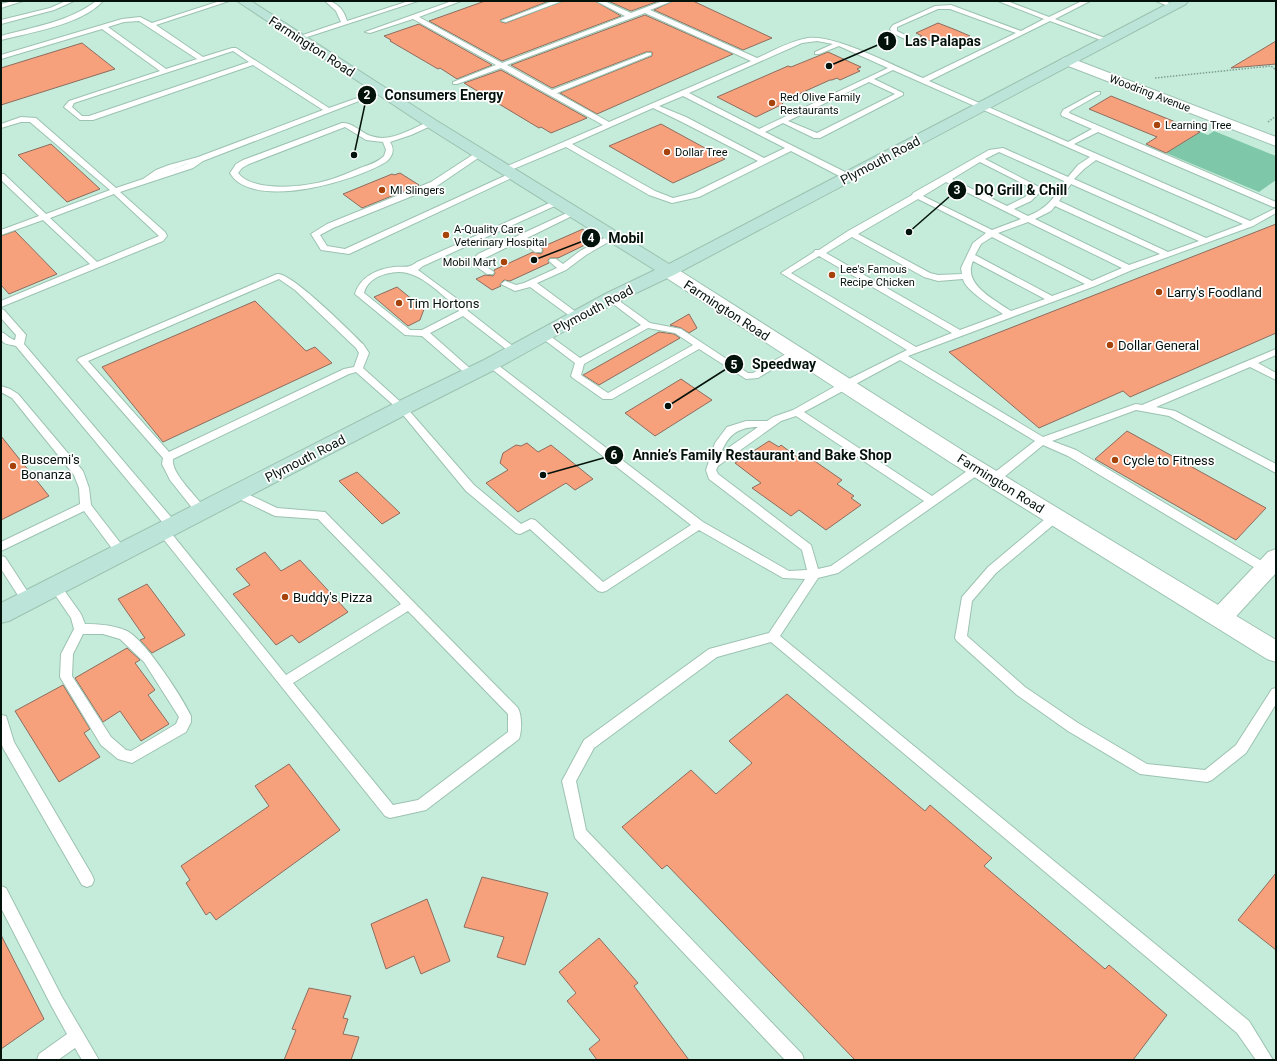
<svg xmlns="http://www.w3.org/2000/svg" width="1277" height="1061" viewBox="0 0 1277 1061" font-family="Roboto,sans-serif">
<rect width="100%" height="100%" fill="#c5ecda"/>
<path fill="#7fc7a9" d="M1214,131L1276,156V180L1259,192L1166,153L1200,132L1208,135Z"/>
<path fill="#f7a17c" stroke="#8e6c5e" d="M485,1H549L500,20L501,22L506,23L563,1H595L621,16L502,61L429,21Z
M608,1H659L631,11Z
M673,1H693L772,38L743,50L654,10Z
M645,15L733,54L597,114L560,93L652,56V52H646L552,88L511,65Z
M938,23L956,30L970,36L948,46L943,44L941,45L920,37L922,36L916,33Z
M419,24L492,65L457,79L440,68L438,69L390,41L391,40L384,36Z
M1276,41V64L1231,68Z
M82,43L115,69L1,105V68Z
M828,52L861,67L857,69L860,71L840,80L837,78L832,80H830L781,102L783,104L756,117L717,97L788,66L791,67Z
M501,70L587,118L551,133L541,127L539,128L464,83Z
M1111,96L1178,123L1200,132L1166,153L1146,144L1157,137L1089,109Z
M661,124L725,159L673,183L609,146Z
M51,144L100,189L67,202L18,155Z
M400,173L419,185L362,208L343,194L392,174L394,175Z
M1276,224V333L1130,397L1123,391L1039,428L949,352Z
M583,229L589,243L558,258H550L548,260L549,263L510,281L504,280L500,284L501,286L492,290L476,279L485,275L493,276L495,273L494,270L533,252L541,254L543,251L542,247Z
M15,231L57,274L9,294L1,285V236Z
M397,287L424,309L420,320L408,326L374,297Z
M255,301L306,351L315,347L332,363L163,442L102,367Z
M689,314L697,328L689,333L681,328L670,325Z
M659,332L674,334L680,338L599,385L583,375Z
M681,379L712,400L655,436L625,413Z
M1127,431L1266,508L1236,540L1095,459Z
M1,436L49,496L1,520Z
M769,441L779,447L781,445L797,457L803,453L842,480L837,484L854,496L851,498L861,505L826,530L799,510L791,516L752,488L761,483L735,463Z
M527,443L538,452L551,445L593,479L575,490L566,483L518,512L486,483L508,470L500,463L503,453L516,445L521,446Z
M357,472L400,513L382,524L339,481Z
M265,552L281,571L300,560L348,612L299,643L292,635L276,645L233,594L250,585L236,569Z
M147,584L185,635L152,653L140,640L145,638L118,599Z
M127,648L140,660L135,663L155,690L148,695L169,724L141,741L120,711L103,722L75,678Z
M63,685L90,729L84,733L100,757L59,782L15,711Z
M787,694L925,811L930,805L992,858L984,866L1105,969L1109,965L1167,1015L1133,1060H855L667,865L662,869L622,827L691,770L716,794L752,763L729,741Z
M289,764L340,830L216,920L210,912L206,915L186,883L190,880L181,866L269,806L255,786Z
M1276,873V950L1238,920Z
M482,877L548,893L525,965L497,957L504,937L464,927Z
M427,899L450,961L421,974L414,956L386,969L371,924Z
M1,935L44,1019L1,1049Z
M599,938L638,983L634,986L689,1060H597L589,1049L600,1040L567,1001L576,993L559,972Z
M309,988L351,996L343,1018L348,1019L343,1034L359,1037L351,1060H284L296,1030L292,1029Z"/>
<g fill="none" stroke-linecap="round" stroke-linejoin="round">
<g stroke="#9cc2b1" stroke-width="2">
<path id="service" d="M13,1H23L1,8V4Z
M66,1H74L54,10L1,24V20L50,8Z
M96,1H103C81,25 32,32 1,40V36C33,27 69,22 96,1Z
M220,1H229L156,25L203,57L232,48H236L329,108L380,90L385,91L203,161L193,168L120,192L165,232L167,236L163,241L1,307V301L90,264L43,220L1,235V230L39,216L1,180V174H4L46,214L110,190L30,122H21L1,128V124L21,117L36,118L116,188L143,179L156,170L169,165L198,157L323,110L253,65L93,120H80L64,107L69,101L160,71L102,29L1,59V55L122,19L140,17L152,23ZM139,21L197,59L166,69L108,27L124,22ZM233,51L249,62L89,116H82L72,107L74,103ZM189,163L187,164L163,173ZM114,194L159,236L97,262L50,218Z
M325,1C337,1 344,10 347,21L409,1H418L301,39H297V37L341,22L336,11Z
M452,1H461L419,17L502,63L625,16L596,1H604L631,13L663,1H672L650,10L757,58C773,51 790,41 808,38C835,34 896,67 923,78L1016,33L950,9H938L897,27V31L909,37V39H905L892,33L890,29L893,25L935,6L951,5L1021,31L1044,19L998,1H1007L1049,17L1082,1H1090L1055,19L1110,40V42H1106L1050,21L929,81L1068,142L1092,129L1062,116L1061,114L1063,110L1096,92H1100V94L1070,111L1069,113L1276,202V207H1273L1098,132L1074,144L1250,221L1276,208V213L1253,226L1132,270L1095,286L908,356L1043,437L1133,405L1136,404L1142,405L1276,349V355L1258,363L1276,373V380L1250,367L1156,407L1175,411L1276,464V473L1169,416L1136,410L1052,441L1076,450L1270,566L1272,569L1270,572L1266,573L1262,572L1068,456L1043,445L998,482H990L989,479L990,476L1035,441L900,360L804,412L932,496L974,466H982L983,469L982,472L838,573L818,578L780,636L1249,1021L1273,1060H1256L1237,1033L771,642L717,657L594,748L576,781L586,830L802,1054L804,1060H785L575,838L562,781L584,740L709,649L769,633L805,579L783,578L699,530L606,591L602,592L598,591L530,529L520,534L516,533L466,491L399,410L356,372L349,374L173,459C171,475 199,497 206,511L205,514H197L170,480L162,464L163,458L79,362L77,360L79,358L277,274C290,271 351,332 363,344L369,353L363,368L405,406L474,485L521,524L531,519L535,520L603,582L691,525L488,366L486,364L488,362H494L703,522L789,571L807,570L802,550L709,479L706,470L715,443L727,427L746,421H767L773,417L793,410L841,383L907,350L781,273L814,252L815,250H819L848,231L912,195L913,193L989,150L1003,148L1068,177L1078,165L1090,157L893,70L874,79L903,93V95L820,138H814L783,123L765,132L851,175V179H845L791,151L699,197L672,203L649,195L566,147L506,172L502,170L503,168L603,125L501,68L457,84H453V82L496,65L413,19L370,33L365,32ZM645,13L751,61L609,122L557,93L651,55V53H647L552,90L507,65ZM817,41L833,44L815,52V54H819L839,46L888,68L759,129L689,93L802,43ZM869,82L895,94L817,133L788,121ZM683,96L785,148L764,158L686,117L659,106ZM653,108L680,121L758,161L693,193L673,198L655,191L572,144ZM999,152L1064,181C1054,198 1048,208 1028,216L1014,209L1031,201L1040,192L1039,187L985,159ZM1096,160L1243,224L1206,238L1074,179L1084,169ZM980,162L1031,188L1032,191L1025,197L1007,206L952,179ZM946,182L1021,219L992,230L923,196ZM1071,184L1199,241L1168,252L1059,201ZM918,199L986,233L973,243L961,268L962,274L938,275L930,273L858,234ZM1055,206L1160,254L1129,265L1035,219L1051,211ZM1028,222L1122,268L1092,281L998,233ZM852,237L924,277L938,281L963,279C965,290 993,307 1003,314L960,330L826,253ZM992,237L1085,284L1052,296L975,255L981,244ZM819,256L952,333L916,347L791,273ZM973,261L1045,299L1011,311C995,300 962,284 973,261ZM279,279L295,290L356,348L359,353L354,367L344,369L169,452L88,361ZM796,416L924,501L831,566L818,569L811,545L718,474L716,470L718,466L781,421ZM758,427L721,453C728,435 738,427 758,427Z
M553,1H562L506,22L501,21Z
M1156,1H1165L1176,6L1173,8Z
M428,122H434L435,124L411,135L390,142C395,150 393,156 386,162C354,181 271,205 238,182C235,180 232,176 230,173L236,164L243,160L342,123C353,122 361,133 371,136C390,143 411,129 428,122ZM345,127L366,140L383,142L386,150L384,156C378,162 369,165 360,168C350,172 339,177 329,180C306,187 254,193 238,173L242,168L249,164Z
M477,152H483L484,154L437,186L333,228L320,235L327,246L345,249L511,173H514L518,175L349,254L321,250L311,234L327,224L431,182Z
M556,200H559V204L423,266L418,270L464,304L468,311L519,351L514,354L511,353L463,316L430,333L474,372L476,374L474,376H468L422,336L405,335L355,294C360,277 377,269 394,267C404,266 408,269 417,262ZM398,272C420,271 440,294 457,307L459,311L422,330H410L364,293C368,278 384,273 398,272Z
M571,211H574L578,213L527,238L541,248L542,250L541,252H535L520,241L481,260L482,264L494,272L493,274H487L474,265L473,260L478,254Z
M610,235H616L617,237L586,255L566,270L537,283L580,315L582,317L580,319H574L530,287L515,291L501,284L505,281L516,285L524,283L557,268L549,261L550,259H556L563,264L580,251Z
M611,295L650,323L681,329L748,373H753L791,351L794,350L799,353L758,378L746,379L699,349L612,399H603L573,378L571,376L575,363L538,335L543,332L546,333L580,358L641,325L608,300L607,298ZM648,328L675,333L693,345L608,393L581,375L584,364Z
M1,309L4,310L26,335L24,344L176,523L177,526L176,529H168L16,346C4,343 1,345 1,332C7,334 9,339 15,340L16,335L1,318Z
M1,386L10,389L18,394L83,471L89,488L91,505L125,549L127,552L125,555L121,556L117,555L84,511L1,551V542L80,504L79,488L74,475L12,398L1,392Z
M237,489L277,508L325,512L518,708C522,716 522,731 519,739L426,810L390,818L385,816L157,531L159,528H167L286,675L401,604L318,519L275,516L233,496L232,493L233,490ZM408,611L508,714V732L418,800L393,805L293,683Z
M1055,513L1059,514L1060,517L1059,520L996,573L972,601L967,636L1025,687L1078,723L1147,764L1205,770L1236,745L1272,689L1276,688V704L1246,753L1212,780L1207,782L1140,774L1068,731L1017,695L957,641L955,638L962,597L988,567L1051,514Z
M1,556L5,557L31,597L33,600L31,603L27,605L23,603L1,569Z
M55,582L59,583L81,614L85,624C99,624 114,625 127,631C145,640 182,697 191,716V722L186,732L132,763L118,759L101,745L60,677L61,654L74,629L71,618L49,586L51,583ZM83,634H103L120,639L144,662L179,717L176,724L131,751L126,750L111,737L72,676L73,654Z
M1,715L6,716L14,742L92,875L94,880L92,885L87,887L82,885L3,748L1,742Z
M1,886L6,888L62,997L99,1060H82L75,1048L58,1060H37L39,1054L67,1034L52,1007L1,908Z"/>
</g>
<g stroke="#9cc2b1" stroke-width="2">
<path id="minor" d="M1068,57L1276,137V146L1063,64L1061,61L1063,58Z
M1276,549V573L1229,624L1221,626L1213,624L1209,617L1213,610L1268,552Z"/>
</g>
<g stroke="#9cc2b1" stroke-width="2">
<path id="tertiary" d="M668,266L674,267L965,452L1276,640V662L1267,659L950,462L662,275L659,271L662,267Z"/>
</g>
<g stroke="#9cc2b1" stroke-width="2">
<path id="secondary" d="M237,1H251L437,121L669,264L1173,1H1188L1186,4L674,275L617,302L498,368L409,413L9,621L1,623V603L395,403L484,360L605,294L655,270L427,127Z"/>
</g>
<path stroke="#809e91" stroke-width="1.5" stroke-dasharray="1.5 1.5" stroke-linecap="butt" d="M1155,78L1271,66L1276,70
M1268,122L1276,116"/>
<use href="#service" fill="#fff" fill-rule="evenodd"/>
<use href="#minor" fill="#fff" fill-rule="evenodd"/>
<use href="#tertiary" fill="#fff" fill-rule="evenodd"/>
<use href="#secondary" fill="#bce4d8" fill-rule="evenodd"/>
</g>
<g fill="#a6430a" stroke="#fff" stroke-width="1.5">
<circle cx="772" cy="103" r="4"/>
<circle cx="1157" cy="125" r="4"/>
<circle cx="667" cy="152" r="4"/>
<circle cx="382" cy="190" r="4"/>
<circle cx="446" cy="235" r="4"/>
<circle cx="504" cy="262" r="4"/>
<circle cx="832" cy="275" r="4"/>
<circle cx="1159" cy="292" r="4"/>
<circle cx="399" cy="303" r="4"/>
<circle cx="1110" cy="345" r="4"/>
<circle cx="1115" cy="460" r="4"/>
<circle cx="13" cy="466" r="4"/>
<circle cx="285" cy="597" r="4"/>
</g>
<g text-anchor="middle" stroke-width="3.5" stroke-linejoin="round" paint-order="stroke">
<g font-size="11" fill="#04120c" stroke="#fff">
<text transform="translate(1150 93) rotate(21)" y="4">Woodring Avenue</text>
</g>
<g font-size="11" fill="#04120c" stroke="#fff" text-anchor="start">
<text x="780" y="101">Red Olive Family<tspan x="780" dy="13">Restaurants</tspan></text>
<text x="1165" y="129">Learning Tree</text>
<text x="675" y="156">Dollar Tree</text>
<text x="390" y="194">MI Slingers</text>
<text x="454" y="233">A-Quality Care<tspan x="454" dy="13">Veterinary Hospital</tspan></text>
<text x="496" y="266" text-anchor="end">Mobil Mart</text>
<text x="840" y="273">Lee's Famous<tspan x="840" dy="13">Recipe Chicken</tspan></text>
</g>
<g font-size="13" fill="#04120c" stroke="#fff">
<text transform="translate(312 46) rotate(33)" y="5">Farmington Road</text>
<text transform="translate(880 160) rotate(-28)" y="5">Plymouth Road</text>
<text transform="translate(593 309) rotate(-28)" y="5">Plymouth Road</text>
<text transform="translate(727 310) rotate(33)" y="5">Farmington Road</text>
<text transform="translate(305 458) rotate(-27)" y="5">Plymouth Road</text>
<text transform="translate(1001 483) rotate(32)" y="5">Farmington Road</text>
</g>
<g font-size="13" fill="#04120c" stroke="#fff" text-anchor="start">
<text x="1167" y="297">Larry's Foodland</text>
<text x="407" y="308">Tim Hortons</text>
<text x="1118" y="350">Dollar General</text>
<text x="21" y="464">Buscemi's<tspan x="21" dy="15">Bonanza</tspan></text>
<text x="1123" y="465">Cycle to Fitness</text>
<text x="293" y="602">Buddy's Pizza</text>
</g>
</g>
<path fill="none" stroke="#04120c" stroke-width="1.5" d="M829 66L887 41M354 155L367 95M909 232L957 190M534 260L591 238M668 406L734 364M543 475L614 455"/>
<g fill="#04120c" stroke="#fff" stroke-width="1.5">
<circle cx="829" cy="66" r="4"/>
<circle cx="354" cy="155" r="4"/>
<circle cx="909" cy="232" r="4"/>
<circle cx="534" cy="260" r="4"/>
<circle cx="668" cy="406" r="4"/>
<circle cx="543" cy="475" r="4"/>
<circle cx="887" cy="41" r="10"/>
<circle cx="367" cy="95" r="10"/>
<circle cx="957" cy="190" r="10"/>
<circle cx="591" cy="238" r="10"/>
<circle cx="734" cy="364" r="10"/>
<circle cx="614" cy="455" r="10"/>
</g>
<g font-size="12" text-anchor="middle" font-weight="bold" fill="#fff">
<text x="887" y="45">1</text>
<text x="367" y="99">2</text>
<text x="957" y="194">3</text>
<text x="591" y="242">4</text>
<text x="734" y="369">5</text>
<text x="614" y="459">6</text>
</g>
<g font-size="14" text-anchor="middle" font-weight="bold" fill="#04120c" stroke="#fff" stroke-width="3.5" stroke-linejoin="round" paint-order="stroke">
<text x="943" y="46">Las Palapas</text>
<text x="444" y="100">Consumers Energy</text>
<text x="1021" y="195">DQ Grill &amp; Chill</text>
<text x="626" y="243">Mobil</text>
<text x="784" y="369">Speedway</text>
<text x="762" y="460">Annie’s Family Restaurant and Bake Shop</text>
</g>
<rect width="1277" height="1061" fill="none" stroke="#04120c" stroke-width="4"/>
</svg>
